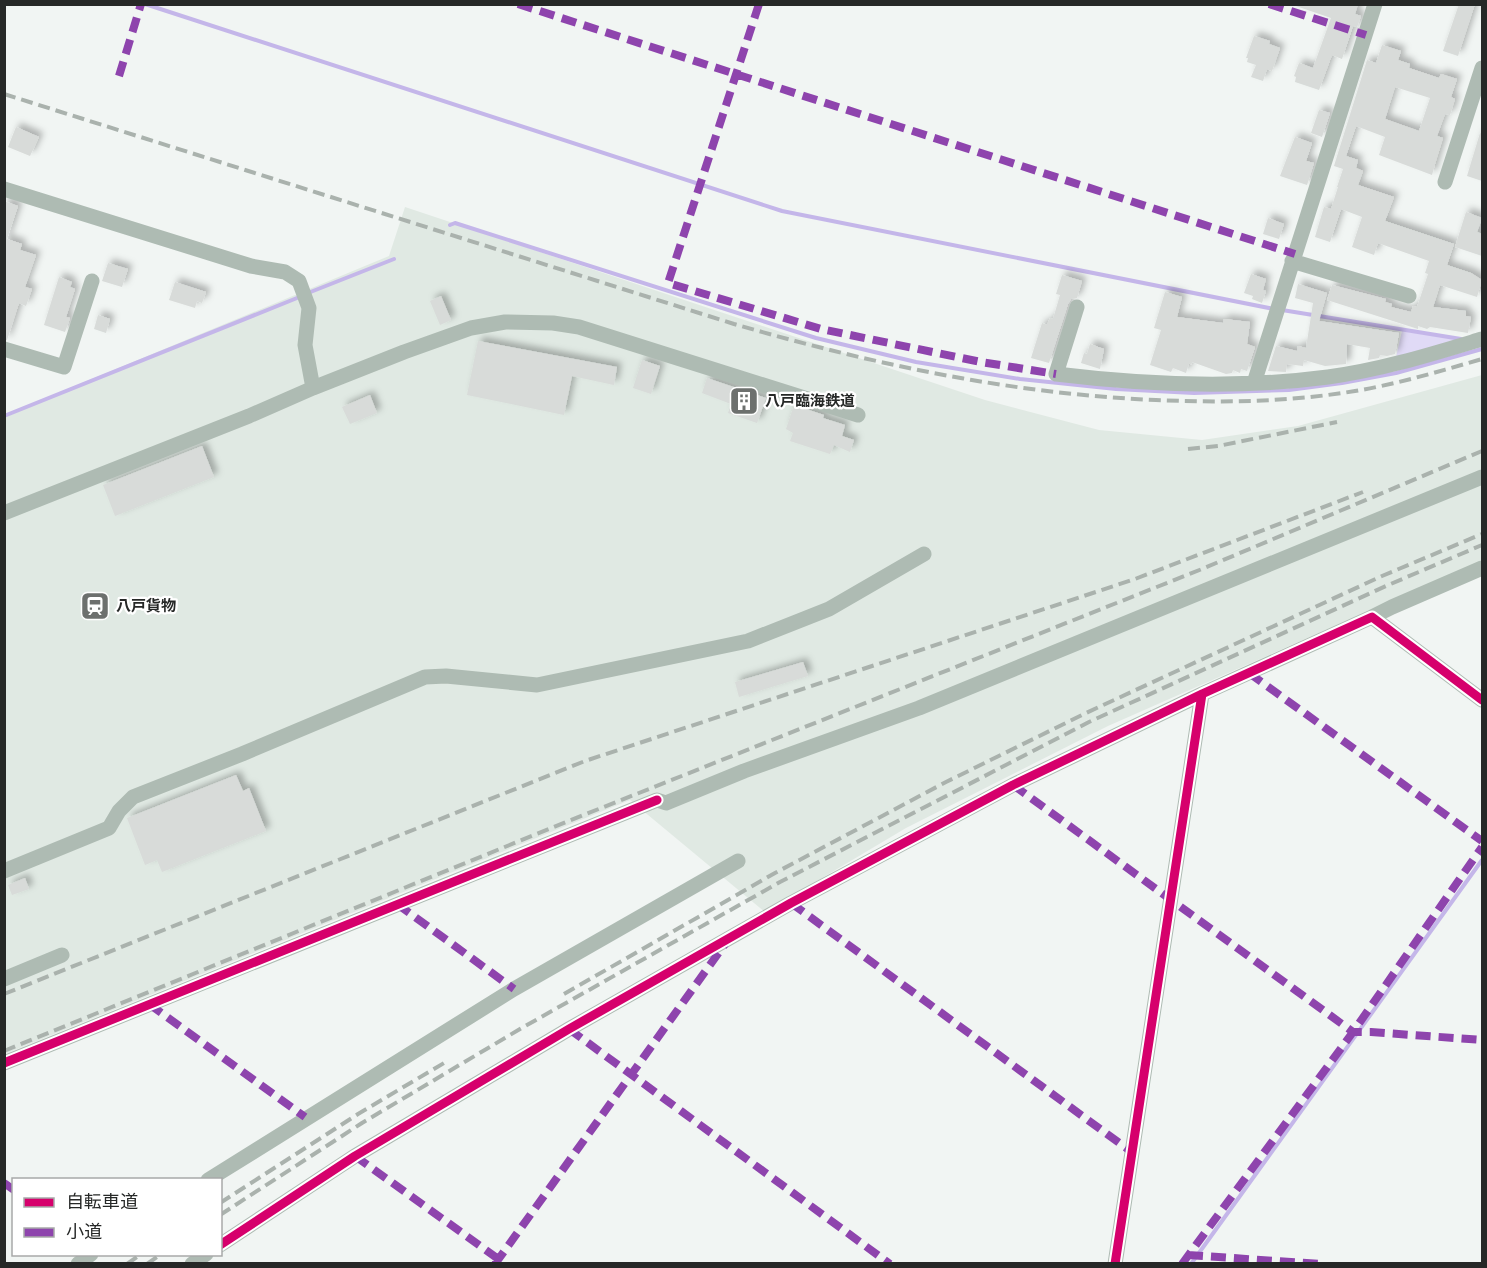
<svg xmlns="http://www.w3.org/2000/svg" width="1487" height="1268" viewBox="0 0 1487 1268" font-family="Helvetica,'Noto Sans JP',sans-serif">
<defs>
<filter id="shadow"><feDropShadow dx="4.5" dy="-4.5" stdDeviation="3" flood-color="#0004"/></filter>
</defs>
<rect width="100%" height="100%" fill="#f1f5f3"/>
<path fill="#e0e9e3" d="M405,207L985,400L1099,430L1202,440L1298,426L1482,375V561L1108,726L906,828L765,912L630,800L5,1054V415L389,256Z"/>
<path fill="#e0daf6" d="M1402,331L1459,340L1396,357Z"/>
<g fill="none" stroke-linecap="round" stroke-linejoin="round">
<path stroke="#c4b6e9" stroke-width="4" d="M145,4L782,211L1274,309
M450,225L455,223L816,338L916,362L1020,379L1116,389L1194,393L1289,390L1342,383L1396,373L1482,349
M308,293L394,259
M1282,310L1461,339
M4,416L302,296
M1191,1264L1482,860"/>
</g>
<path fill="#d8dbd9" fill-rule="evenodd" filter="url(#shadow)" d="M1296,4H1358L1355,14L1361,16L1357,27L1353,26L1342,59L1332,55L1319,90L1295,82L1296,77L1294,76L1299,63L1313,68L1331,18L1296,6Z
M1459,4H1475L1458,56L1443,51Z
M1254,36L1270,41L1269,44L1280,48L1272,71L1267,69L1263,81L1251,77L1256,65L1247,62L1248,58H1246Z
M1382,45L1401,51L1398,60L1410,64L1409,68L1439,78L1441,74L1457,79L1451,97L1455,99L1450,115L1445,114L1437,136L1443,138L1435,164L1432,175L1379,155L1385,137L1356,126L1346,156L1358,160L1356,168L1363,171L1358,185L1394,197L1385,221L1454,244L1447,265L1471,273L1482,280L1477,297L1440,285L1433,307L1466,311V316L1471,317L1468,333L1430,327L1427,329L1418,326V329L1327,300L1332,285L1386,299L1385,302L1392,304L1391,307L1411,312L1413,306L1417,307L1428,274L1425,273L1429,261L1378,243L1374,255L1352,247L1362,217L1341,209L1330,242L1315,237L1324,207L1331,209L1338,187H1337L1343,169L1334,166L1367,60L1376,63ZM1395,87L1430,98L1419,131L1385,119Z
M1319,110L1330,113L1322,137L1311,133Z
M16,127L39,137L30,156L8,147Z
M1480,133L1482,134V181L1467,176Z
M1295,137L1312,143L1306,161L1314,163L1307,185L1280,176Z
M4,201L18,206L7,239L22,244L20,250L36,255L25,287L32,289L26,306L19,303L7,340H4Z
M1466,212L1482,218L1477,232L1482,234V256L1455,247Z
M1268,218L1284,224L1279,239L1263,234Z
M108,263L128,269L122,287L102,281Z
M1251,274L1266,279L1263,290L1266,291L1262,303L1252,299L1253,296L1244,293Z
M1062,275L1082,281L1077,298L1071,299L1068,304L1049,363L1031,358L1042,323L1047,325L1050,318L1053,319L1060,295L1056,294Z
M59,277L72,282L70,287L75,289L66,317L70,318L65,332L44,325Z
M175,282L206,292L202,303L197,301L195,308L169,300Z
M1298,284L1327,293L1319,321L1399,333L1395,354L1387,356L1380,355L1379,358L1368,360L1370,348L1347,344L1346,364L1325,366L1304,360L1303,366L1287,364L1286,372L1268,371L1276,346L1297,351L1298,346L1306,348L1313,303L1295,298Z
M1165,292L1182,297L1177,317L1223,323L1224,319L1250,322L1247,344L1255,347L1247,371L1241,369L1240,373L1233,370L1232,373L1226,374L1192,362L1191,365L1189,363L1186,373L1173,368L1171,372L1150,365L1161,330L1154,328Z
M441,296L451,320L440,325L430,301Z
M98,315L110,319L106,333L94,329Z
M478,341L617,367L614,385L572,376L564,415L467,395Z
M1090,344L1104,349L1100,369L1081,363L1084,353L1087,354Z
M642,360L660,366L651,394L633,388Z
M707,378L766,398L757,423L728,413L731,404L702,393Z
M370,395L377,413L350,424L342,407Z
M794,405L824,415L823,418L845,425L842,436L854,440L850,452L834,445L830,454L790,441L793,433L786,429Z
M202,446L214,477L115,516L103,485Z
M803,662L808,676L739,697L735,682Z
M236,775L243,791L249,788L266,831L162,872L157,860L145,865L127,818Z
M25,878L29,889L12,895L8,885Z"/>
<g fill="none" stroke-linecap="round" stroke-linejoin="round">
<path stroke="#aebbb3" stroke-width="15" d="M1445,182L1482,68
M4,189L251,266L285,272L299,281L309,308L305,345L313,388
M1292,261L1409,296
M1077,307L1056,374C1146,385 1237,389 1328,377C1381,370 1432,354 1482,339
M4,349L64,367L92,281
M1254,383L1375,4
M4,513L249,416L313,388L404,352L471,328L505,322L553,323L579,327L858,415
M1372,617L1392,607L1482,568
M4,871L109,828L119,811L133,797L242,754L425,677L446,676L537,685L748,641L829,609L924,554
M4,979L62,955
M4,1063L657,800L666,803L744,771L919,708L1482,477
M208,1180L514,989L738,861
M220,1245L355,1156L569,1029L791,903L1013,785L1202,694L1372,617L1482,700
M78,1264L91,1254
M192,1264L206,1254
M1115,1264L1202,694"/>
<path stroke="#aab2ad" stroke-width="4" stroke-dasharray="12 6" stroke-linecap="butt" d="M4,94L734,324C872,364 1012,394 1156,400C1223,403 1289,402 1355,391C1398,384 1440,371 1482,359
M1188,449L1218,446L1337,422
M4,994L585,761L1135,579L1363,492
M564,994L775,873L946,782L1086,713L1382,576L1482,534
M4,1051L566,822L1202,569L1482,451
M220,1203L358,1114L444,1063
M220,1215L362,1123L520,1029L780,882L1089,722L1386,586L1482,545
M127,1264L141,1254
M147,1264L161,1254"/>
<path stroke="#8e44ad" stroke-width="8" stroke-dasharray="15 8" stroke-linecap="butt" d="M518,4L1295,254
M759,4L668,283L821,329L981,362L1056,374
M1269,4L1366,35
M119,76L141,4
M1249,673L1482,841
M1013,785L1353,1032H1371L1482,1040
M791,903L1133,1153
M397,904L514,989
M149,1004L305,1117
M569,1029L890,1264
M355,1156L504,1263
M4,1183L14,1190
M1188,1255L1321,1264
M495,1264L725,944
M1182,1264L1353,1032L1482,847"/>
<g stroke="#fff" stroke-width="13">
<path id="cycleway" d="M4,1063L657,800
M220,1245L355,1156L569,1029L791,903L1013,785L1202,694L1372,617L1482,700
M1115,1264L1202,694"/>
</g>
<use href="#cycleway" stroke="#d6006c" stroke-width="9"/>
</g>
<defs>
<g id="building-square" transform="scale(1.5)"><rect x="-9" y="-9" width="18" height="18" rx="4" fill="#6d706e" stroke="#fff"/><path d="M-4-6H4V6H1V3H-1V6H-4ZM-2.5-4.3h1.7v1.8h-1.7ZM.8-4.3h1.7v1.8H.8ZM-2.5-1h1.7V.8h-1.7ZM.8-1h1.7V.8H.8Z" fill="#fff"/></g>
<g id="station-square" transform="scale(1.5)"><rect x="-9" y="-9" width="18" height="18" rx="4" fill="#6d706e" stroke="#fff"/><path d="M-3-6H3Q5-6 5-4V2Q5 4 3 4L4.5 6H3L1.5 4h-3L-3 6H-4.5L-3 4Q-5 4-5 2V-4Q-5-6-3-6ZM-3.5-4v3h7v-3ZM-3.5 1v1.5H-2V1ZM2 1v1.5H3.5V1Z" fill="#fff"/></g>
</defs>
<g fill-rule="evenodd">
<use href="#building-square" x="744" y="401"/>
<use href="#station-square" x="95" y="606"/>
</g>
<g text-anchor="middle" stroke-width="4.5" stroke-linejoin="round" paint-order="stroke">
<g font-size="15" font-weight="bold" fill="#262827" stroke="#fff" text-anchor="start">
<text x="765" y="406">八戸臨海鉄道</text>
<text x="116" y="611">八戸貨物</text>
</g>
</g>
<rect width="1487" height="1268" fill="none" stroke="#262827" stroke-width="12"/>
<rect x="12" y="1178" width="210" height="78" fill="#ffffff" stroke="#a8a9a9" stroke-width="1.5"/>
<rect x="24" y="1198" width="30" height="9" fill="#d6006c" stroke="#a8a9a9" stroke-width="1.5"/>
<text x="66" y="1208" font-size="18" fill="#262827">自転車道</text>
<rect x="24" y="1228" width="30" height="9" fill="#8e44ad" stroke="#a8a9a9" stroke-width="1.5"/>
<text x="66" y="1238" font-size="18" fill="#262827">小道</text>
</svg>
